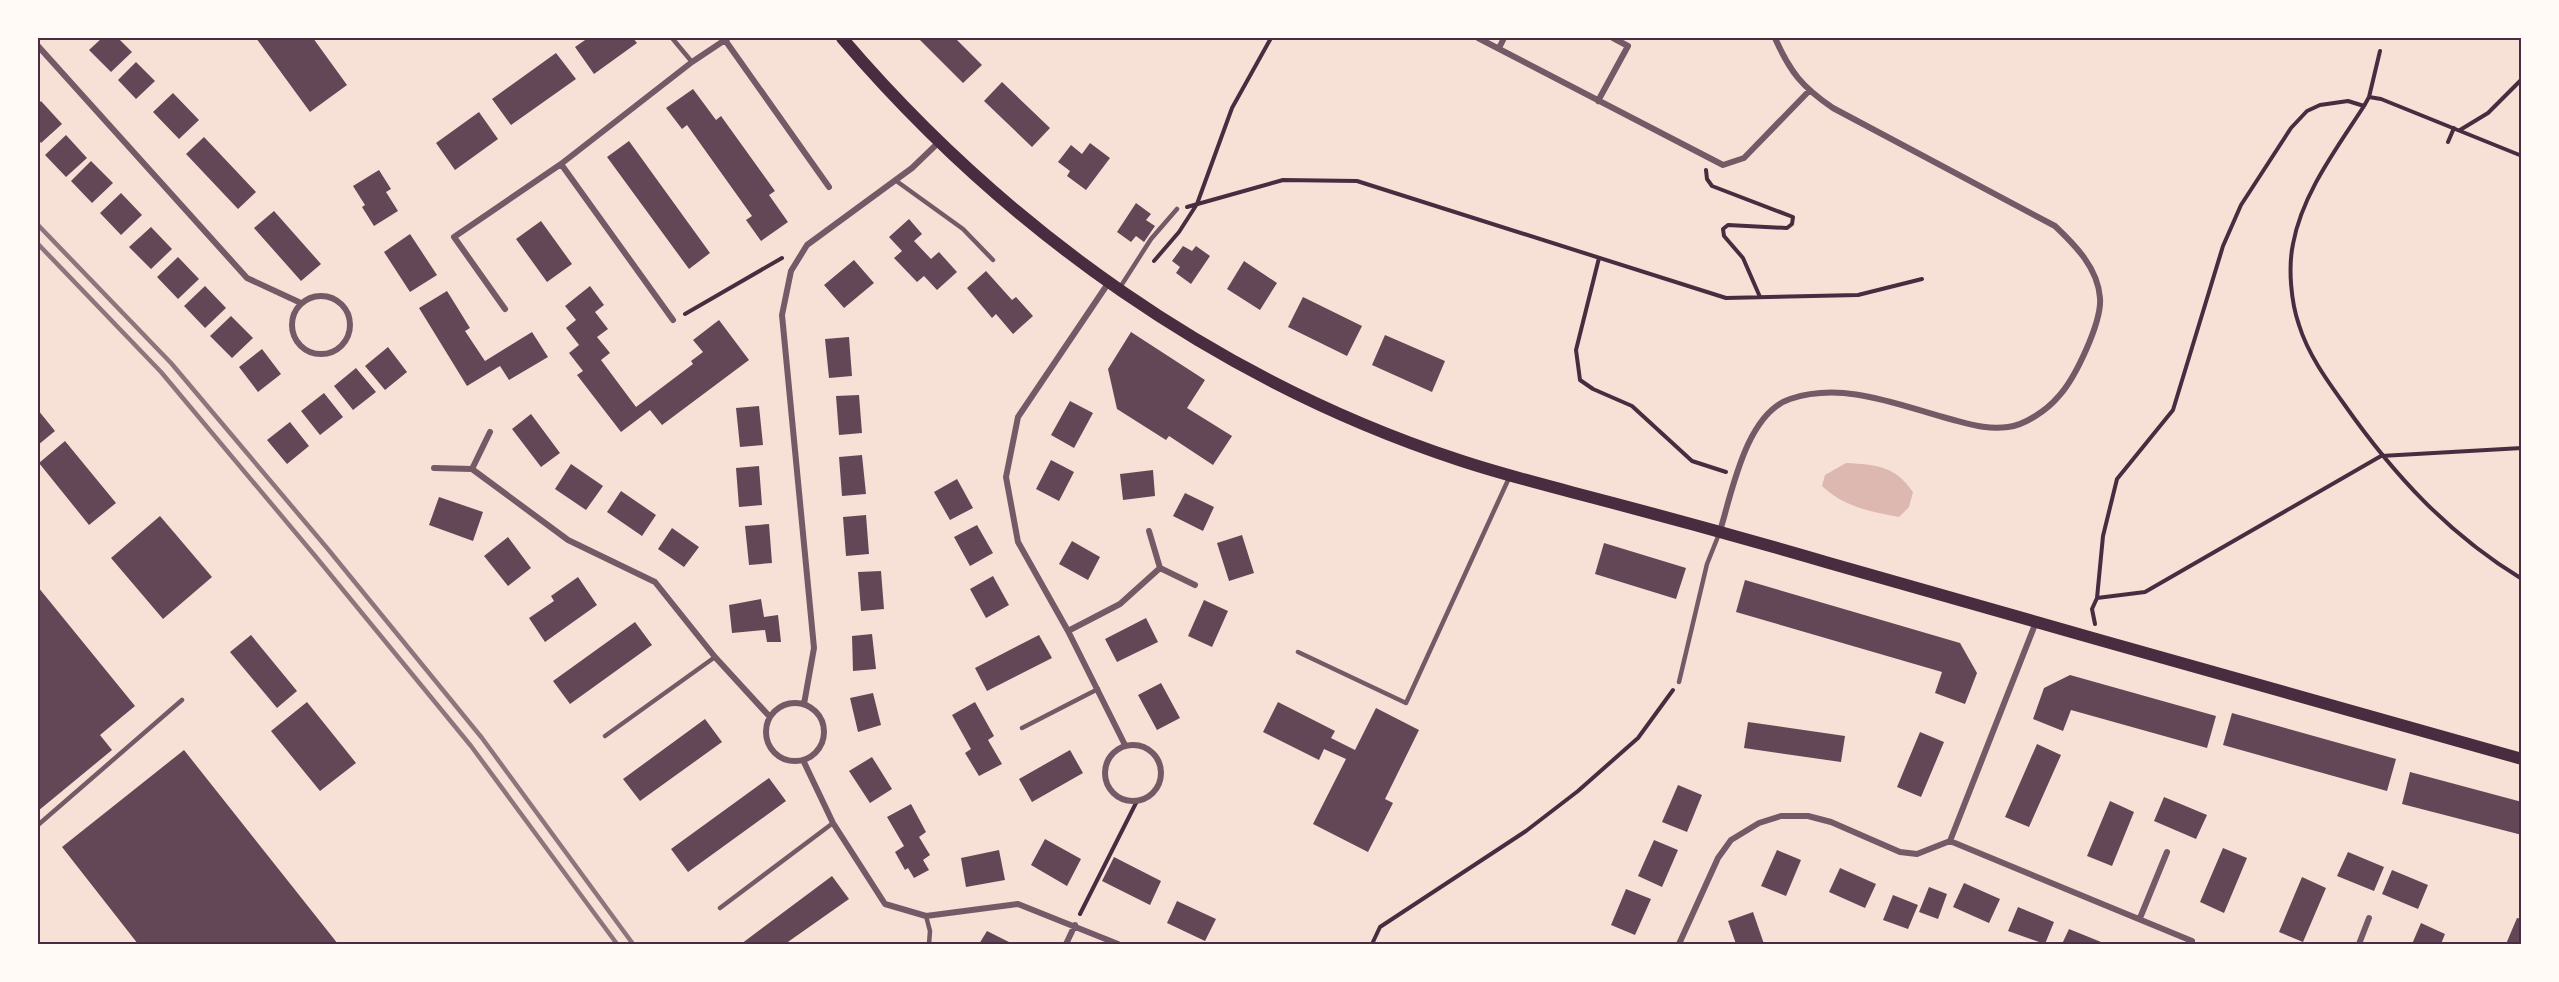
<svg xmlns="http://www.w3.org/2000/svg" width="2559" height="982" viewBox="0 0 2559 982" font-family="Inter,sans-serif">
<rect width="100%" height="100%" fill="#f7e1d7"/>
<path fill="#dcb8b0" d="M1846,463C1877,465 1894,465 1913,492L1909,507L1899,517C1869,511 1844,507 1822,486L1825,475Z"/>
<path fill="#644757" d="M102,38H118L132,52L111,72L89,50Z
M256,38H313L347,85L310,112Z
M588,38H633L637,43L594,74L575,47Z
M918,38H955L982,65L963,83Z
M556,53L576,79L511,125L492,99Z
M136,62L155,81L136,99L118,80Z
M1002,82L1050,128L1032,147L984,101Z
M693,89L716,120L721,116L775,191L769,195L788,222L761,241L746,220L752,216L687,125L682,129L666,108Z
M173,93L199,120L179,139L153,112Z
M41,101L62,124L41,143L38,139V104Z
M479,112L498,139L455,170L436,143Z
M66,135L87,158L66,177L45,155Z
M204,137L256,192L238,209L186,154Z
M629,141L710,253L689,269L607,157Z
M1090,143L1110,158L1086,190L1067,176L1070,171L1058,162L1071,145L1082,154Z
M91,161L113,183L92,203L71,181Z
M379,170L391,189L386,192L398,211L374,226L362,207L365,205L353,186Z
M121,193L142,215L121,235L100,213Z
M1136,203L1151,214L1146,220L1155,226L1144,242L1136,236L1131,242L1117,232Z
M274,211L321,264L301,281L254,228Z
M909,219L922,234L914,241L931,259L939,252L957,272L937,290L924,276L917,282L894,258L902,251L889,237Z
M541,221L572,264L547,282L516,239Z
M151,227L172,249L151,269L129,247Z
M410,234L437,275L410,292L384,252Z
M1183,246L1192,251L1196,246L1210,256L1191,284L1176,273L1180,267L1172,261Z
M178,257L199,279L178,299L157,277Z
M854,260L874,283L844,308L824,285Z
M1244,261L1277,283L1260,310L1227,289Z
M986,271L1012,300L1016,297L1033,316L1013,334L996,314L992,318L967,288Z
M205,286L226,308L205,328L184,306Z
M590,286L604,305L595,312L608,329L597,337L610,353L601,360L636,407L693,364L691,361L703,352L693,340L719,320L749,360L662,425L650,410L621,432L577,375L583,371L569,353L579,345L566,328L576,320L565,306Z
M447,291L470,328L465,331L485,361L532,332L548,357L509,380L500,366L467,386L419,308Z
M1303,297L1362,326L1347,356L1288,327Z
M231,316L253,338L232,358L210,336Z
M1131,332L1205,380L1187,408L1232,436L1213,465L1169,436L1166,440L1117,409L1108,369Z
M1385,335L1445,361L1432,392L1372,365Z
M849,337L852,376L829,378L825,339Z
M388,347L407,372L385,390L365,366Z
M262,349L281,374L258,392L239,367Z
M356,368L376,392L353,410L334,386Z
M324,393L343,417L320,435L301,411Z
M859,395L862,433L839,435L836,396Z
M1070,401L1093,413L1074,448L1051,435Z
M759,406L763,445L740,447L736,408Z
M38,410L55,431L38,445Z
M531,414L560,453L541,467L512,429Z
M290,422L309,446L287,464L267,440Z
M65,441L116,503L89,525L39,463Z
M862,455L866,494L842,496L839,457Z
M1051,460L1074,472L1059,501L1036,489Z
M571,464L603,486L586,510L555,489Z
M759,466L762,505L739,507L736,468Z
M1153,470L1155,496L1123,500L1120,474Z
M957,479L973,508L950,520L934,492Z
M621,491L656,515L642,536L607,512Z
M1185,493L1214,507L1203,531L1173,516Z
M439,497L483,512L473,541L429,525Z
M866,515L869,554L846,556L843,517Z
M160,516L212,577L163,619L111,558Z
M769,524L772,563L749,565L745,526Z
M977,525L993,553L970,566L954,537Z
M672,528L699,547L684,567L658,549Z
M1242,535L1254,573L1229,581L1217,543Z
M508,537L531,568L508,586L484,556Z
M1072,541L1100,557L1088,580L1059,564Z
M1604,543L1686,568L1676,599L1595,574Z
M881,571L884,609L861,611L858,572Z
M993,576L1009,605L986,618L970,589Z
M578,577L597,605L545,642L529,618L554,601L551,596Z
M1745,580L1960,643L1977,673L1965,704L1935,693L1942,672L1736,612Z
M38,587L135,706L100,735L112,750L38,811Z
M761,599L764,617L778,615L781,642H767L765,630L732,633L729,605Z
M1204,600L1228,611L1212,647L1188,636Z
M1146,618L1158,642L1117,662L1105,639Z
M635,622L652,645L570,704L553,681Z
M872,634L876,669L853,671L852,636Z
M251,635L297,691L277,708L230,652Z
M1039,635L1052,658L987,691L975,668Z
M2070,675L2216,716L2207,748L2071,710L2063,731L2033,719L2044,688Z
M1161,683L1180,718L1157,730L1138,695Z
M873,693L881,725L858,732L850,698Z
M307,702L356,763L320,791L271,731Z
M975,702L994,736L988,740L1002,764L979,776L965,753L971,749L952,715Z
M1278,702L1335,731L1331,738L1355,750L1376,708L1419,730L1385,799L1393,803L1368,852L1313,824L1346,759L1324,749L1319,760L1263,732Z
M2232,713L2396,759L2387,791L2223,745Z
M705,719L722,742L640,801L623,779Z
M1748,722L1845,736L1841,762L1744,748Z
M1920,732L1944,742L1921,797L1897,787Z
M2037,744L2061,755L2029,827L2005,817Z
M184,750L338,944H138L62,847Z
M1070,750L1083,773L1032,802L1019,779Z
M872,757L892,789L870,803L849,771Z
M2410,772L2522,802V835L2402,804Z
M769,778L786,801L688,872L671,849Z
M1678,785L1702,795L1687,832L1662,822Z
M2164,797L2207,815L2196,839L2154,821Z
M2110,801L2134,812L2112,866L2087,856Z
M911,804L926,832L919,837L930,855L923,860L929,870L914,878L908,868L905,870L895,852L904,846L887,817Z
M1045,839L1081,859L1067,886L1031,865Z
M1654,840L1678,850L1662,887L1638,876Z
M2223,848L2247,858L2224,913L2200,902Z
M999,850L1005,880L966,887L961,858Z
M1777,850L1801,860L1786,896L1761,886Z
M2348,852L2384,867L2374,891L2337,876Z
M1114,857L1161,881L1150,905L1102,881Z
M1840,868L1876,884L1865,908L1829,892Z
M2392,870L2428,885L2418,909L2382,894Z
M832,876L849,899L785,944H741Z
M2302,877L2326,888L2303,942L2279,932Z
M1964,883L2000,899L1989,923L1953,907Z
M1929,887L1947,894L1938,919L1919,912Z
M1626,889L1651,899L1635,935L1611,925Z
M1893,895L1918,905L1908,929L1883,920Z
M1177,901L1216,919L1205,941L1167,923Z
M2018,907L2054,922L2045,944L2008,931Z
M1753,912L1764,944H1736L1728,921Z
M2517,918L2522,919V944H2506Z
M2421,923L2445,934L2441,944H2412Z
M2069,929L2106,944H2062Z
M987,931L1013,944H979Z"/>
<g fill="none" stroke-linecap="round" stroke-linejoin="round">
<path stroke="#4a2c40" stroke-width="4" d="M2369,97L2380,51
M2364,106C2337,148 2302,194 2293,244C2288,268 2291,302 2299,325C2308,354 2326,379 2344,404C2393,474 2448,534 2522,579
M2460,130L2488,113L2522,79
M2448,142L2454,128
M1706,170L1707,179L1712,186L1793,217L1792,224L1787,228L1728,225L1723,229L1724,236L1743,258L1760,297
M1187,207L1283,180L1357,181L1726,298L1858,295L1922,279
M1599,258L1576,350L1580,380L1593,389L1632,406L1692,461L1726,472
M1154,261L1179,232L1197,204L1232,108L1271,38
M685,314L782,258
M2097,598L2103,536L2117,479L2173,410L2223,246L2241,205L2291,128L2307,111L2320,105L2348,101L2364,106L2369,97L2381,99L2522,156
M2095,624L2092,609L2097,598L2145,592L2381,456L2522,448
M1080,914L1136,803
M1372,944L1380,927L1526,831L1578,791L1638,738L1673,690"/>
<path stroke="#755966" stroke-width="4.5" d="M672,38L692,62
M895,180L963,229L993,260
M1119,289L1151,239L1177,209
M1298,652L1406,703L1509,478
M1679,682L1707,564L1719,534
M1022,728L1098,689
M605,736L715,657
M38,825L182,700
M720,908L833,823
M926,916L930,931L929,944"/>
<path stroke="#755966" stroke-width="6" d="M1478,38L1723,165L1744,158L1809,91
M725,40L829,187
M38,46L247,278L301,303
M1499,48L1504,38
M1598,101L1628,46L1613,38
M561,164L673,320
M1109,282L1018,417L1006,477L1018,542L1068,631L1125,745
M292 325a29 29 0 1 1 58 0a29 29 0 1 1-58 0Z
M505,309L454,237L561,164L692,62L728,38
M434,468L472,469L568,540L655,582L715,657L770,717
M472,469L490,432
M1720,531C1732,492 1746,414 1790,399C1844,381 1898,405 1950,419C1970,424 1987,430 2008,427C2025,425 2047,410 2058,397C2075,379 2102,322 2100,298C2098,268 2075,245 2055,226L1833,108C1802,87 1790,72 1775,38
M1160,568L1195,585
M1068,631L1120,604L1160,568L1149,531
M766 732a29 29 0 1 1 58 0a29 29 0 1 1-58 0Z
M804,704L814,648L782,315L791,271L807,245L912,168L939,142
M1105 773a28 28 0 1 1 56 0a28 28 0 1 1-56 0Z
M803,760L833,823L885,904L926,916L1018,904L1118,944
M1950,841L2192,941
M2140,918L2167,852
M1066,944L1075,925
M1679,944L1718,858L1731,840L1759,823L1781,816H1808L1831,822L1900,852L1917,854L1950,841L2036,622
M2359,944L2369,918"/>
<path stroke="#4a2c40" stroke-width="12" d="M842,38C1006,230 1219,381 1459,460C1510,477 1561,489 1613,503C1685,522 1757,542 1829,563C2060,629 2290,694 2522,759"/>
<path stroke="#8f747c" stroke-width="4.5" d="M38,225L171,363L327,548L482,738L633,944
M38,244L161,372L316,557L471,746L617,944"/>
</g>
<rect width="2559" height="982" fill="none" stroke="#fffaf5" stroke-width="78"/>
<rect x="39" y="39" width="2481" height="904" fill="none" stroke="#4a2c40" stroke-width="2"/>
</svg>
